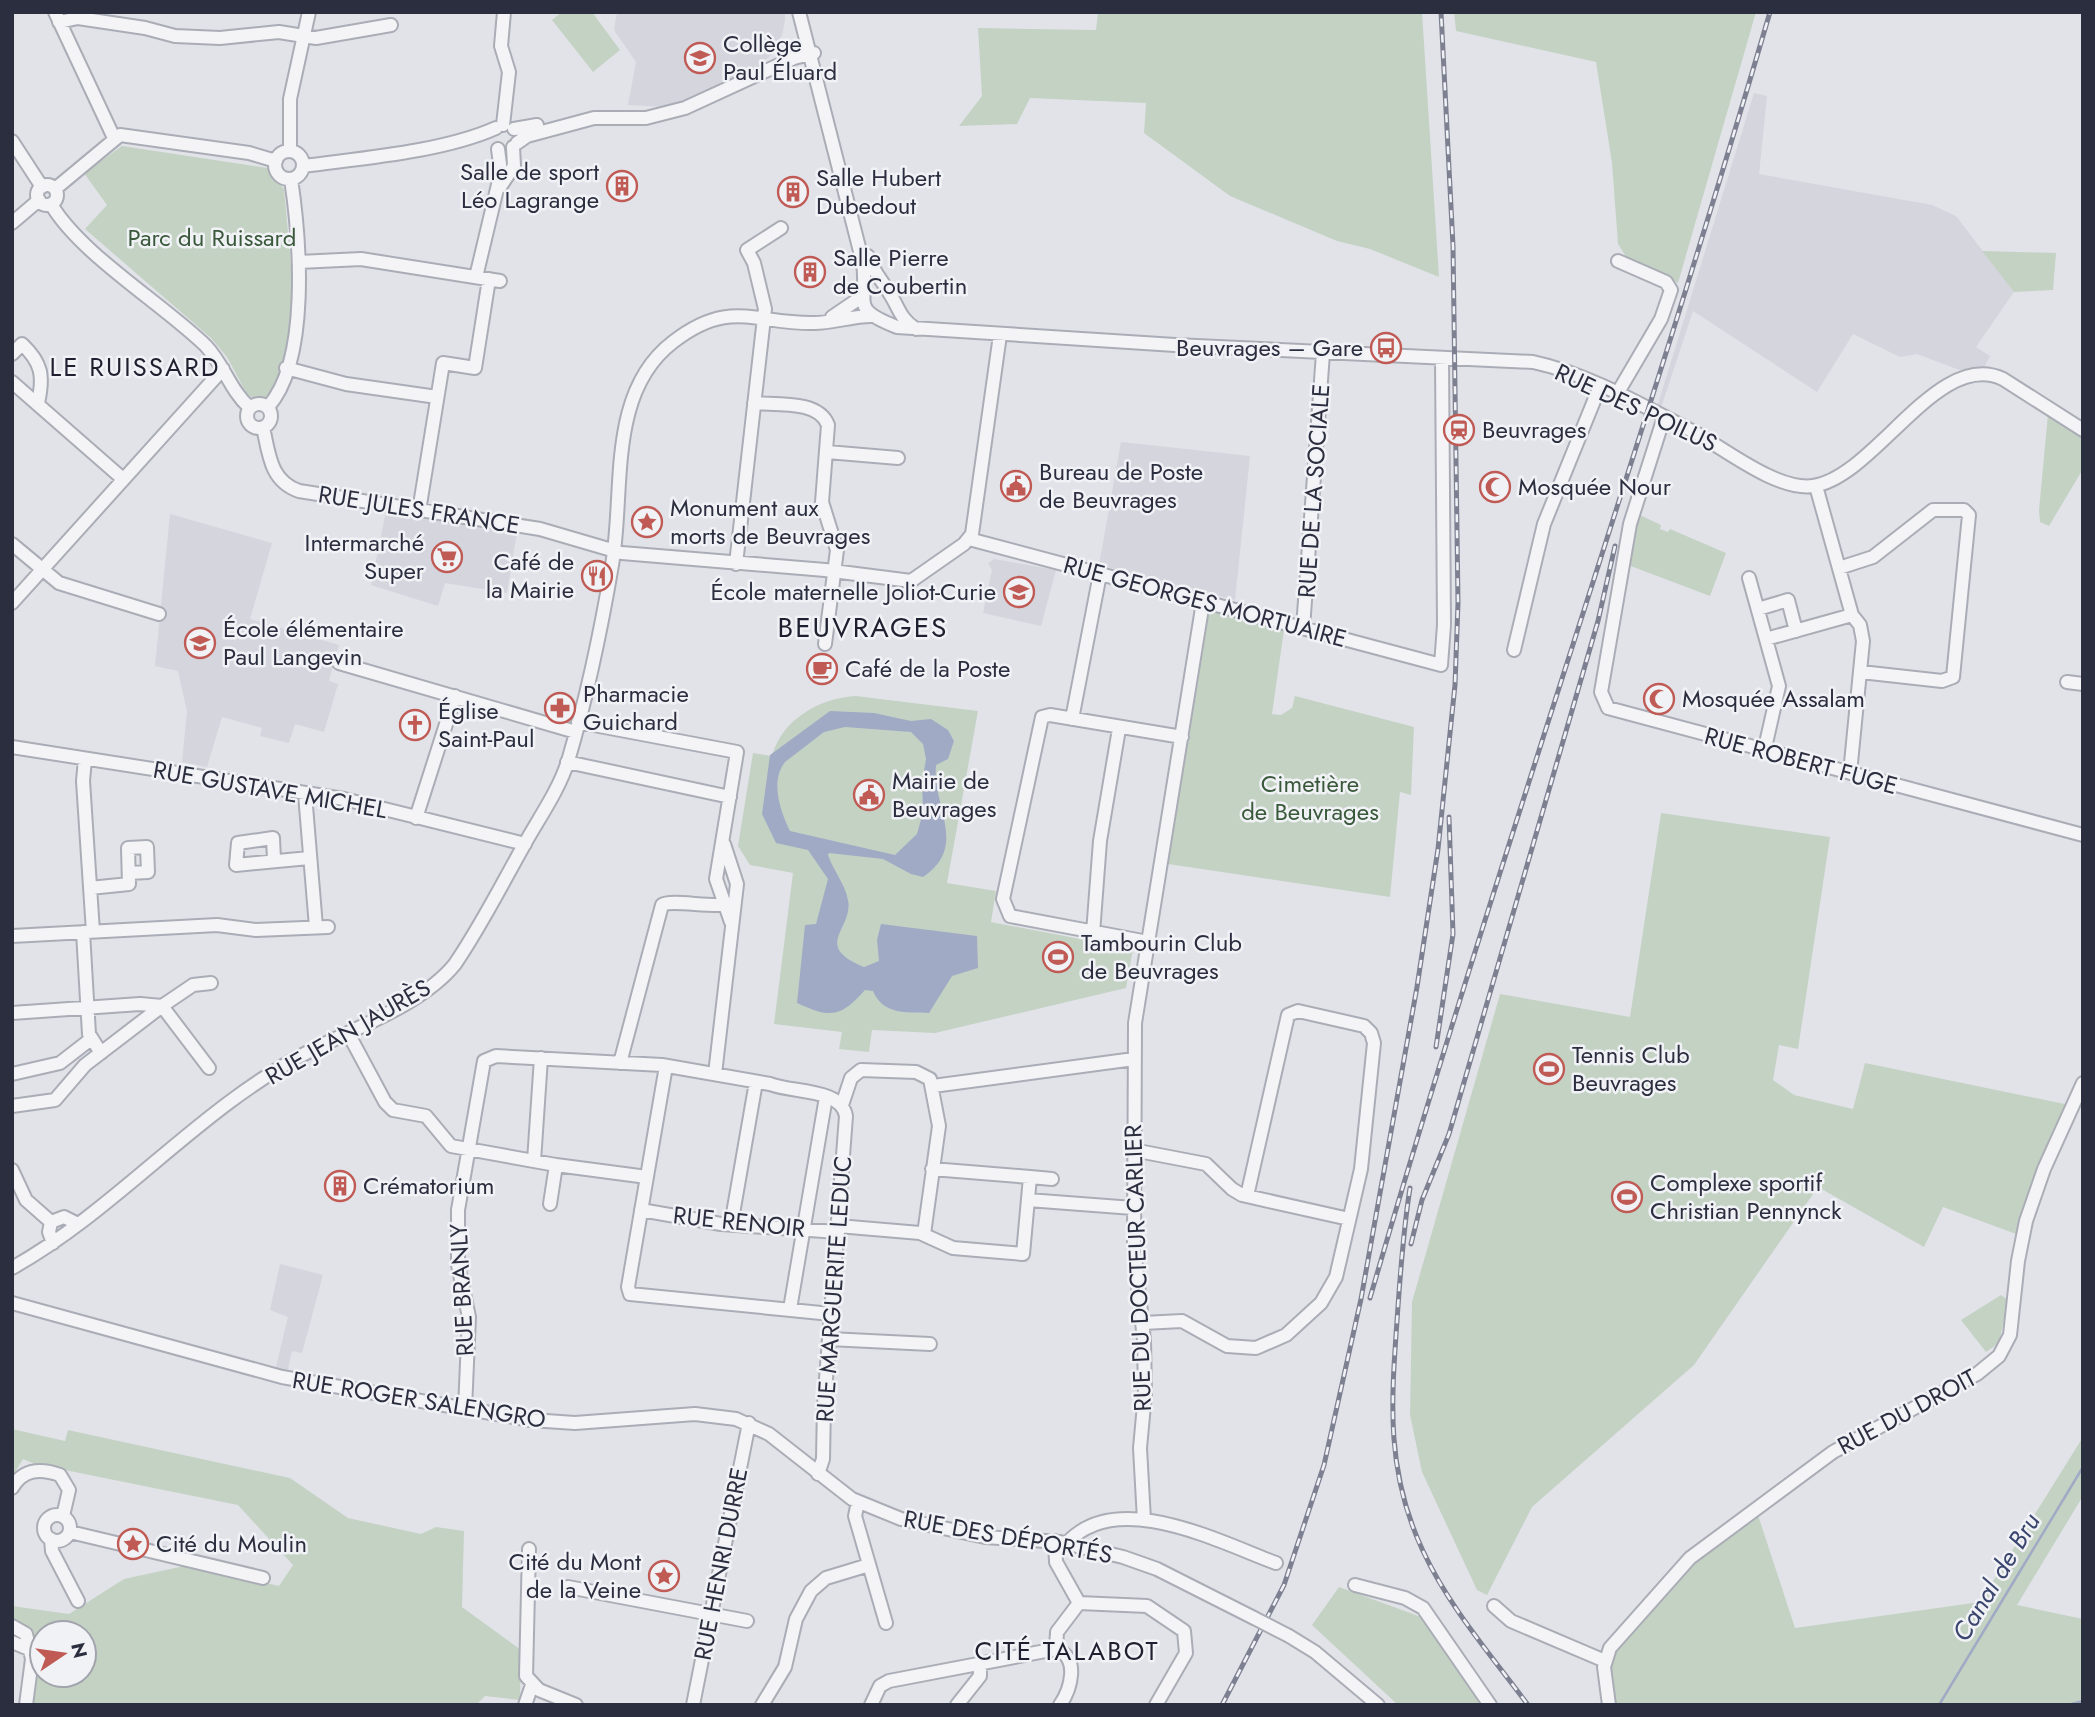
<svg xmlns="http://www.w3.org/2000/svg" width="2095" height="1717" viewBox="0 0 2095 1717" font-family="Jost,sans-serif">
<rect width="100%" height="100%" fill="#e2e3e9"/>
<path fill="#d4d5dd" d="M617,12H785V20L782,35L771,55L751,72L716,90L664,107L628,105L636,62L614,30Z
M1754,93L1767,96L1759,174L1932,205L1956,216L2014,292L1976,347L1990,356L1985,366L1962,371L1917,354L1900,357L1853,334L1817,392L1693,311L1661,408L1657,407Z
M1121,442L1250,456L1235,600L1099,565Z
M386,511L517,532L507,593L445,583L438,606L371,585Z
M170,514L272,543L250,619L339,645L329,681L338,684L324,732L295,724L289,743L260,736L262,728L222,717L207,767L182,762L187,711L178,671L155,666Z
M994,559L1056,570L1041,626L983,613L992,570L988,563Z
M280,1264L323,1275L302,1353L292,1351L287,1373L275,1371L288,1317L270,1310Z"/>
<path fill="#c4d2c4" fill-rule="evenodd" d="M562,12H592L620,50L593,72L552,20Z
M1098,12H1422L1439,277L1370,249L1337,241L1230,196L1144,133L1146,103L1030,98L1017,124L959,126L982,96L978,28L1096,30Z
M1454,12H1756L1678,283L1627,258L1618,244L1612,163L1596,62L1456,31Z
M122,146L268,168L284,189L295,308L277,388C268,398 262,400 248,396L227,357L211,338L85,229L107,205L84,173Z
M1982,251L2056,253L2053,290L2014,292Z
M2048,414L2083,438V469L2049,526L2040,522L2039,510Z
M1640,515L1661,525L1660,529L1668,532L1670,529L1726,553L1710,596L1628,565Z
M1208,611L1284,630L1272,714L1281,715L1292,708L1295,696L1414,727L1411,795L1400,792L1390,897L1168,864Z
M856,696L978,711L947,883L996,891L991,922L1133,949L1126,988L935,1033L872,1030L869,1052L839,1049L842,1032L774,1024L793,873L750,865L738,846L753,753L772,756C782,719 820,698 856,696Z
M1661,813L1830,837L1798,1049L1779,1045L1773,1080L1794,1095L1853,1109L1865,1063L2065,1104L2016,1234L1943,1207L1924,1247L1818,1187L1694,1365L1532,1507L1487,1595L1477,1590L1422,1472L1410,1415L1412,1302L1500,994L1630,1017Z
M2001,1295L2008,1300L1999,1343L1986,1352L1961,1320Z
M12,1429L65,1441L68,1430L290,1478L348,1518L421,1534L436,1527L464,1531L462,1607L521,1650L520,1700L485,1696L476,1705H32L38,1652L12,1640V1606L69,1614L124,1579L189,1565L279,1586L293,1565L238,1505L35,1464L23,1459L12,1477ZM42,1633H84V1675H42Z
M2083,1437V1496L2017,1605L2083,1619V1705H1614L1611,1683L1613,1652L1676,1578L1757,1512L1795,1628L1980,1602Z
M1339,1587L1424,1618L1481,1705H1398L1312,1625Z"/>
<path fill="#a0aac5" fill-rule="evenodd" d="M830,711L874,713L911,721L931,719L948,730L954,741L948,759L936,765C932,807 969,846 923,877L911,874L883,859L829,853L828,855C833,870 845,884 848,900C854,929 811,945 864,967L879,961L877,940L881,924L977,936L978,968L952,976L929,1013C906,1012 883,1015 873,991L865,990C841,1017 831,1019 797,1003L805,925L816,924L828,879L808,850L776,843L762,814L770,755ZM845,727L911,732L923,744L926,759L922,782L923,812L917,834L895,855L790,831C780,811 770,781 785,762L824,732Z"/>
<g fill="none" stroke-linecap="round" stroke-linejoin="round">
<path stroke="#a0aac5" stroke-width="2.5" d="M1939,1705L2083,1467
M2068,1705L2083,1701"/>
<g stroke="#abadb6" stroke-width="16">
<path id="minor" d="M55,12L114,138
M799,12L863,263C869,304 848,308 897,327L1175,345L1533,362C1589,374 1643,406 1694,432C1725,449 1777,491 1813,486C1875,477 1938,348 2003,379L2083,430
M59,22L78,18L145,28L175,36L220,38L279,32L316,38L391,25
M503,125L509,72L501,46L504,12
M514,129L537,125
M12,141L42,187
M517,143L527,136L594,118H646L685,108L794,58L814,53
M275 165a14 14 0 1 1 28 0a14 14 0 1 1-28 0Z
M290,151V99L309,12
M304,166C363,158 442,152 496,128
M37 195a10 10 0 1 1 20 0a10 10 0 1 1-20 0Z
M500,187L514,166L513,147
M55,189L120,135L249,153L276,161
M51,204C80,254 163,304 206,346C224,365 230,390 249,407
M12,223L39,200
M868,256C873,272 882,280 890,294C899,308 900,319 916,329
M299,262L361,259L500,281
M476,277L501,172L498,149
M832,317L863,296
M12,354L22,344C42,363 44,376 38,403
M286,368L346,384L437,397
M12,382L123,479
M1617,394L1661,319L1671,290L1666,282L1618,261
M754,403C777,405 819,400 828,425L822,502L837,550L825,644
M247 416a12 12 0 1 1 24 0a12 12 0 1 1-24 0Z
M268,407C310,360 300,239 291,179
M1664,417L1630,524L1601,692L1608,708L2083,835
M263,427C269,454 270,481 299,491L540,529L622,553L825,570L911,581L964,544L972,534L1000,335
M827,452L898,458
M1816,486L1852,615L1860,625L1863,641L1850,773
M419,511L443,363L475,368L489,279
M969,539L1441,665L1444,625L1442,358
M12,544L59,583L159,614
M736,564L765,309L754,263L747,250L781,228
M1839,568L1873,557L1933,510H1964L1969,515L1953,677L1942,681L1861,672
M1749,578L1779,686L1764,752
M12,603L223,369
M1758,609L1788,600L1796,631
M1303,628L1323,353
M1766,639L1852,615
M1514,650L1544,524L1600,386
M339,663L576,732
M2067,682L2083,684
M1072,719L1100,574
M578,722L737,752L716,879L731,922
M12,747L344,799L525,844
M85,759L83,781L93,932
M567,762L730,797
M305,794L316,927
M416,818L455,696
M274,860L273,838L238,843L236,865L309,858
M90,888L129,884L128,848L147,847L148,872L129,873
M83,932L89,1034L101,1053
M1093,933L1100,841L1119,729
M12,936L217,925L256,930L328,927
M1148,942L1010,916L1003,899L1042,717L1050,715L1182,737
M12,1013L140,1004L162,1006L209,1068
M348,1033L385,1102L393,1110L426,1116L451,1146L556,1165
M620,1063L662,905C671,899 712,908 731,904
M666,1066L628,1287L630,1294L831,1314
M12,1074L60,1063L91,1039
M715,1074L737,884L724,844
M933,1086L1134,1059
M842,1105L851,1078L861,1070L916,1072L930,1079L939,1126L924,1234
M12,1106L55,1100L85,1065L162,1006L193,985L211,983
M1133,1150L1206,1164L1232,1189L1242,1195L1349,1219
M534,1161L541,1058
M12,1170L26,1200L51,1222
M1030,1177L1052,1179
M1028,1200L1133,1208
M550,1204L556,1165L647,1177
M641,1210L721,1224L838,1232
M731,1225L756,1082
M838,1226L920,1233L953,1248L1023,1254L1030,1177L932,1169
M53,1243L49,1232L51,1222L64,1217L78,1224
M12,1268C119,1208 200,1107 310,1051C355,1028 423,1004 455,964C481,926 502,884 524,845C539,818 559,790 568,761C587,697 601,630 612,565C625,493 606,393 673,342C730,298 754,324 814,323C833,323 852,316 871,316
M12,1303L282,1377L531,1420L575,1423L695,1414L736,1419L769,1434L852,1499L901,1519L985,1537L1060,1542L1123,1557L1157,1569L1254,1618
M790,1309L826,1097
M1143,1323L1182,1321L1227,1346L1256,1348L1286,1335L1321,1303L1336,1277L1361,1169L1374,1043L1371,1033L1364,1026L1298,1011L1288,1015L1247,1196
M829,1339L930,1344
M465,1409L469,1317L458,1265V1210L484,1061L496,1056L662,1065L770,1084C792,1093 841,1088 846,1116L824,1405L823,1459L818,1474
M12,1488C23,1469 40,1468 60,1475L69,1490L63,1516
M858,1502L855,1516L886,1623
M44 1528a13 13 0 1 1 26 0a13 13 0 1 1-26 0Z
M1144,1520L1140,1448L1145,1394L1144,1340L1134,1248L1135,1023L1203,602
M70,1532L263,1578
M51,1539L52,1551L78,1601
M1067,1543C1117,1488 1219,1542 1276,1563
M529,1549L526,1676L539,1690L576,1705
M1355,1585L1405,1598L1423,1608L1490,1705
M568,1587L747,1621
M1079,1603L1147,1606L1184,1631L1186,1653L1156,1705
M1494,1606L1511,1621L1605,1661
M12,1626L26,1634L32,1659L26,1705
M1289,1636L1315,1652L1378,1705
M12,1642L31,1650
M1056,1649C1080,1657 1071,1689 1060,1705
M525,1705L532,1685
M693,1705L749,1423
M762,1705L785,1667L796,1619L811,1591L826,1578L869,1565
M871,1705L880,1686L889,1681L1056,1649L1057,1632L1079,1603L1056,1562L1055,1541
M957,1705L980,1676V1663
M1609,1705L1604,1667L1610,1648L1690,1558L1833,1452L1977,1374L1999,1356L2010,1335L2018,1261L2026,1221L2044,1169L2083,1083"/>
</g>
<use href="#minor" stroke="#f4f4f7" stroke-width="12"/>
<g stroke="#7d8091" stroke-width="5">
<path id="rail" d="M1436,1047L1453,934L1449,817
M1410,1188C1403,1232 1400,1276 1397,1321C1391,1404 1386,1472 1423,1551C1449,1607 1491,1655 1528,1705
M1411,1244L1422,1200L1449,1134L1598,621L1615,546
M1370,1298C1495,867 1644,443 1770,12
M1222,1705L1284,1585L1324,1465L1361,1299L1417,987L1438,849L1455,685L1458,603L1453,246L1441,12"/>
</g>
<use href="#rail" stroke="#f1f2f6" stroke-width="2.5" stroke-dasharray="8" stroke-linecap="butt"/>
<g stroke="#abadb6" stroke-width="16" stroke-linecap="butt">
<path id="minor-bridge" d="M1254,1618L1289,1636"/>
</g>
<use href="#minor-bridge" stroke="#f4f4f7" stroke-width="12"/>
</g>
<defs>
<g id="school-ring" transform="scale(1.575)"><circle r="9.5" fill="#f1f2f6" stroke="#c05a54" stroke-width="1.5"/><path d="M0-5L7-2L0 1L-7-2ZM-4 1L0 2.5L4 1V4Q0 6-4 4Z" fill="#c05a54"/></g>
<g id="building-ring" transform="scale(1.575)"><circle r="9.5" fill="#f1f2f6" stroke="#c05a54" stroke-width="1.5"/><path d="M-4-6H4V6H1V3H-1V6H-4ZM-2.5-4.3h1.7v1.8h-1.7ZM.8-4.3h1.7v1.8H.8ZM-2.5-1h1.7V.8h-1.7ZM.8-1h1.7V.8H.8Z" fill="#c05a54"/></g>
<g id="bus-ring" transform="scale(1.575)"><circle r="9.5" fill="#f1f2f6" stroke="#c05a54" stroke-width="1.5"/><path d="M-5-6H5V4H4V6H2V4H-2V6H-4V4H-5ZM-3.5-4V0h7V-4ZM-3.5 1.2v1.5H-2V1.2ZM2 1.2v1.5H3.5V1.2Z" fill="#c05a54"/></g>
<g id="station-ring" transform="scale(1.575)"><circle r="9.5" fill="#f1f2f6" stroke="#c05a54" stroke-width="1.5"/><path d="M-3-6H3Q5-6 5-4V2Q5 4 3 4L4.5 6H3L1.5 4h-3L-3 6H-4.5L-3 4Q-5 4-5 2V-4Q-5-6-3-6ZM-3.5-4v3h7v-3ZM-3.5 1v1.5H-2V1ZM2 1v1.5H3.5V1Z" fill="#c05a54"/></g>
<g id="civic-ring" transform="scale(1.575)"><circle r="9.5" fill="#f1f2f6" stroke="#c05a54" stroke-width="1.5"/><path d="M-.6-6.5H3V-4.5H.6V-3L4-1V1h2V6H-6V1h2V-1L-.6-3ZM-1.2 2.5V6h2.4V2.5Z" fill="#c05a54"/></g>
<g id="mosque-ring" transform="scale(1.575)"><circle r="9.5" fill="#f1f2f6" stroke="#c05a54" stroke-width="1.5"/><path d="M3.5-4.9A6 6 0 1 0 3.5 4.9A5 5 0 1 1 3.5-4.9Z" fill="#c05a54"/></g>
<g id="sight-ring" transform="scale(1.575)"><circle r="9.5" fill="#f1f2f6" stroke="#c05a54" stroke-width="1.5"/><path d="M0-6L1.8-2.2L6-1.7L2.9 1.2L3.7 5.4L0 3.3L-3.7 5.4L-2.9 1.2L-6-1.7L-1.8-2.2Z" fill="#c05a54"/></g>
<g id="supermarket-ring" transform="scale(1.575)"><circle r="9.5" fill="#f1f2f6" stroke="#c05a54" stroke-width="1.5"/><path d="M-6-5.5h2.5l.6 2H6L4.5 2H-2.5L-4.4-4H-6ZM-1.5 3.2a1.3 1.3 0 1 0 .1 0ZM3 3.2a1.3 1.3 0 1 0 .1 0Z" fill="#c05a54"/></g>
<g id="restaurant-ring" transform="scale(1.575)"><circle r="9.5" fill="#f1f2f6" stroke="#c05a54" stroke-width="1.5"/><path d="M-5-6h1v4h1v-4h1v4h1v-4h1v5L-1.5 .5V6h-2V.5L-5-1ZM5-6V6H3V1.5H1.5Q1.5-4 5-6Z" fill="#c05a54"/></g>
<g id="cafe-ring" transform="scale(1.575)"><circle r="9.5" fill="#f1f2f6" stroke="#c05a54" stroke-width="1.5"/><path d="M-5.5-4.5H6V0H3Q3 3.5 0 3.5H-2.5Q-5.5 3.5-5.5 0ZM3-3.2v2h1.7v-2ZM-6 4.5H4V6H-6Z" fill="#c05a54"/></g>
<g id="pharmacy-ring" transform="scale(1.575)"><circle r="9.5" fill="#f1f2f6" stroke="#c05a54" stroke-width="1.5"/><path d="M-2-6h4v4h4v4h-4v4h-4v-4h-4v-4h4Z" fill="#c05a54"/></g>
<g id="church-ring" transform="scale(1.575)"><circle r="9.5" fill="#f1f2f6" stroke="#c05a54" stroke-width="1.5"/><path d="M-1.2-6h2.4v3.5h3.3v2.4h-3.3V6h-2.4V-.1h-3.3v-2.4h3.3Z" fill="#c05a54"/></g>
<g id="stadium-ring" transform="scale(1.575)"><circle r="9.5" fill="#f1f2f6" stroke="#c05a54" stroke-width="1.5"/><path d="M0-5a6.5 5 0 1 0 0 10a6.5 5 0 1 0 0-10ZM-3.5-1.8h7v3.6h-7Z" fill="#c05a54"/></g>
</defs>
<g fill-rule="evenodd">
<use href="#school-ring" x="700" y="58"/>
<use href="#building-ring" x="622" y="186"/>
<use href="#building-ring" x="793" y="192"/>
<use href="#building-ring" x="810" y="272"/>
<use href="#bus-ring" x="1386" y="348"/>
<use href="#station-ring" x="1459" y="430"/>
<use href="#civic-ring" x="1016" y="486"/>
<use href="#mosque-ring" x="1495" y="487"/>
<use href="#sight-ring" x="647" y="522"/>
<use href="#supermarket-ring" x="447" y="557"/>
<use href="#restaurant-ring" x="597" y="576"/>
<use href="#school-ring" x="1019" y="592"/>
<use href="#school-ring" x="200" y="643"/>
<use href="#cafe-ring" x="822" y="669"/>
<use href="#mosque-ring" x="1659" y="699"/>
<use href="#pharmacy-ring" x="560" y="708"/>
<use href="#church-ring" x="415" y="725"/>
<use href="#civic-ring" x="869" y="795"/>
<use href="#stadium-ring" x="1058" y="957"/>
<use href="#stadium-ring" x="1549" y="1069"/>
<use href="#building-ring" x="340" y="1186"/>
<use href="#stadium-ring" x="1627" y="1197"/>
<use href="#sight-ring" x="133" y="1544"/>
<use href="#sight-ring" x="664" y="1576"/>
</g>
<g text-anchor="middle" stroke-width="5" stroke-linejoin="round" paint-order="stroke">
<g font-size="24" fill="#2b2e3f" stroke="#f1f2f6" text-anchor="start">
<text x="723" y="52">Collège<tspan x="723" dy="28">Paul Éluard</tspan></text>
<text x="599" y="180" text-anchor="end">Salle de sport<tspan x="599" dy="28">Léo Lagrange</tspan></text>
<text x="816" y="186">Salle Hubert<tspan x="816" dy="28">Dubedout</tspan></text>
<text x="833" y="266">Salle Pierre<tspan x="833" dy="28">de Coubertin</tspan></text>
<text x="1363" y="356" text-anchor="end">Beuvrages – Gare</text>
<text x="1482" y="438">Beuvrages</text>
<text x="1039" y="480">Bureau de Poste<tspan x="1039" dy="28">de Beuvrages</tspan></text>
<text x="1518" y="495">Mosquée Nour</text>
<text x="670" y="516">Monument aux<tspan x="670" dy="28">morts de Beuvrages</tspan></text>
<text x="424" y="551" text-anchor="end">Intermarché<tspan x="424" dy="28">Super</tspan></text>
<text x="574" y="570" text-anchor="end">Café de<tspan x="574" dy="28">la Mairie</tspan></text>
<text x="996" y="600" text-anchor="end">École maternelle Joliot-Curie</text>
<text x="223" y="637">École élémentaire<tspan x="223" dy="28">Paul Langevin</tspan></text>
<text x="845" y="677">Café de la Poste</text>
<text x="583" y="702">Pharmacie<tspan x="583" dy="28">Guichard</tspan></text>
<text x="1682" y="707">Mosquée Assalam</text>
<text x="438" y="719">Église<tspan x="438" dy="28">Saint-Paul</tspan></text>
<text x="892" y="789">Mairie de<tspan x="892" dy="28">Beuvrages</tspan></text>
<text x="1081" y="951">Tambourin Club<tspan x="1081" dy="28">de Beuvrages</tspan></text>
<text x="1572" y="1063">Tennis Club<tspan x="1572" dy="28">Beuvrages</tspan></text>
<text x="1650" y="1191">Complexe sportif<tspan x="1650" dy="28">Christian Pennynck</tspan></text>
<text x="363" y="1194">Crématorium</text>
<text x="156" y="1552">Cité du Moulin</text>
<text x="641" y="1570" text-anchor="end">Cité du Mont<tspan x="641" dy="28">de la Veine</tspan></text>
</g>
<g font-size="24" fill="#3a593b" stroke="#f1f2f6">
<text x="212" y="246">Parc du Ruissard</text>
<text x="1310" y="792">Cimetière<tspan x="1310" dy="28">de Beuvrages</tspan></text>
</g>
<g font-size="24" fill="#2b2e3f" stroke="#f1f2f6">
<text transform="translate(1636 408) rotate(25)" y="8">RUE DES POILUS</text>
<text transform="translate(1314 491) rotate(-86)" y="8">RUE DE LA SOCIALE</text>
<text transform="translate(419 510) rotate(9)" y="8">RUE JULES FRANCE</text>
<text transform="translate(1205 602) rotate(15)" y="8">RUE GEORGES MORTUAIRE</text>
<text transform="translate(1801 761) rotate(15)" y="8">RUE ROBERT FUGE</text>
<text transform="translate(270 790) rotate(10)" y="8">RUE GUSTAVE MICHEL</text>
<text transform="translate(348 1032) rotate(-30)" y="8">RUE JEAN JAURÈS</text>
<text transform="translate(739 1222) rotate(6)" y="8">RUE RENOIR</text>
<text transform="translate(1138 1268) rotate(-92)" y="8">RUE DU DOCTEUR CARLIER</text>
<text transform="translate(834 1289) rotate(-86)" y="8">RUE MARGUERITE LEDUC</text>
<text transform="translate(462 1290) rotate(-93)" y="8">RUE BRANLY</text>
<text transform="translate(419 1400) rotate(9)" y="8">RUE ROGER SALENGRO</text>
<text transform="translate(1907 1412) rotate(-28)" y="8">RUE DU DROIT</text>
<text transform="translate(1008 1537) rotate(10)" y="8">RUE DES DÉPORTÉS</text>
<text transform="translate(721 1564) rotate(-79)" y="8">RUE HENRI DURRE</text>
</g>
<g font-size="26" letter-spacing="2" fill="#1e2030" stroke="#f1f2f6">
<text x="135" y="376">LE RUISSARD</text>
<text x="1067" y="1660">CITÉ TALABOT</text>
</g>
<g font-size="26" font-style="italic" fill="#3a466e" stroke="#f1f2f6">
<text transform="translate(1996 1577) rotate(-59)" y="9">Canal de Bru</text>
</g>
<g font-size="28" letter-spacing="2" fill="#1e2030" stroke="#f1f2f6">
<text x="863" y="637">BEUVRAGES</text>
</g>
</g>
<rect width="2095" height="1717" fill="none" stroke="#2b2e3f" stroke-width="28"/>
<g transform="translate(63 1654) rotate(77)"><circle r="33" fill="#f1f2f6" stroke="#a2a4ad" stroke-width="2"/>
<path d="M0-5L12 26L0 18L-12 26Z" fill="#c05a54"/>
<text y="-10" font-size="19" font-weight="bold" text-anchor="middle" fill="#2b2e3f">N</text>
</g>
</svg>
